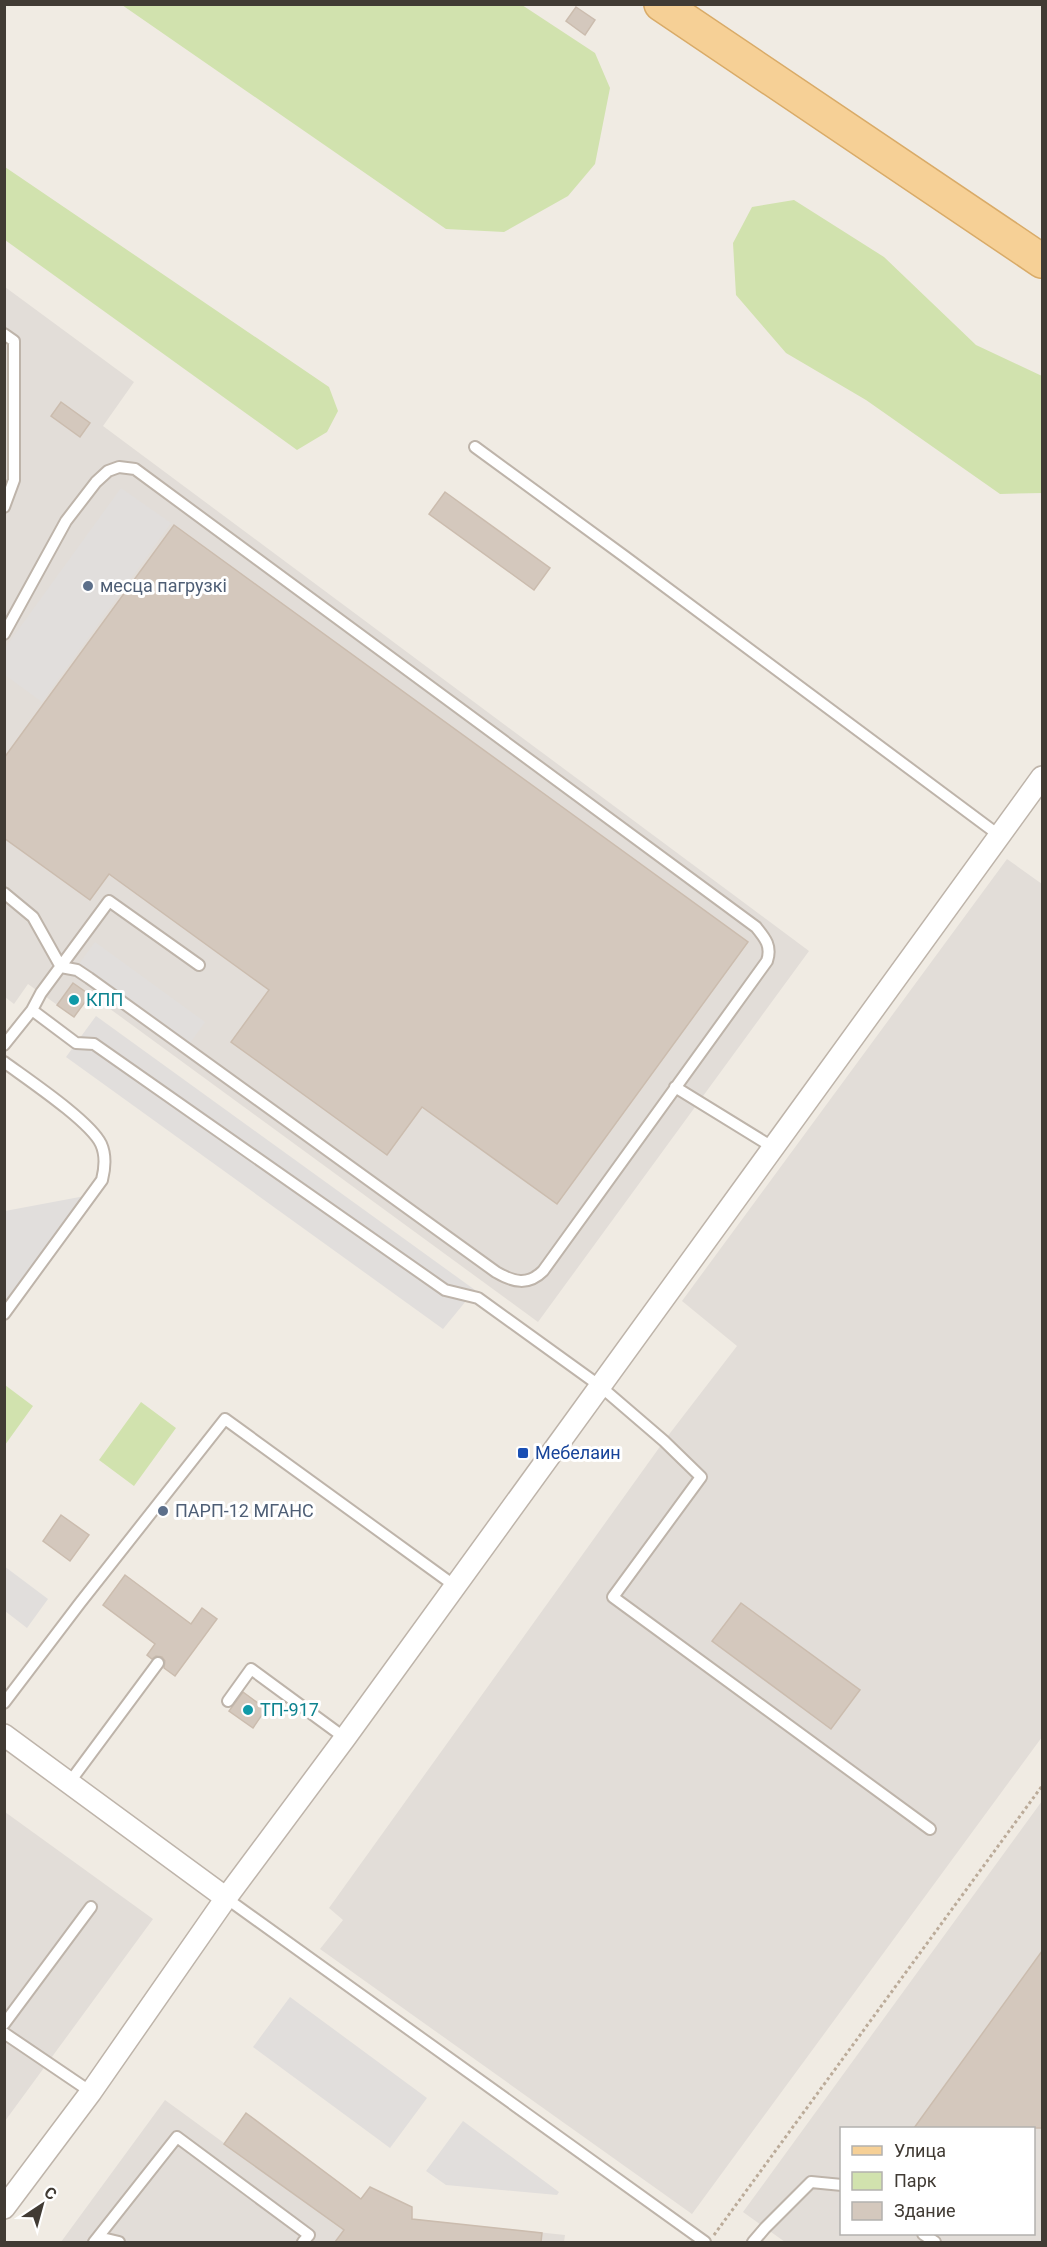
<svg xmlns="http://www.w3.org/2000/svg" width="1047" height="2247" viewBox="0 0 1047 2247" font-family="Roboto,sans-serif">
<rect width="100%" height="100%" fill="#f0ebe3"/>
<path fill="#e2ddd8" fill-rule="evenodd" d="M5,287L134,382L103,426L809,951L538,1322L91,995L74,1017L28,984L14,1004L5,997Z
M1007,859L1042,884V1737L692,2214L320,1949L343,1920L329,1908L664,1441L737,1346L682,1301Z
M1042,1801V2242H785L743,2212ZM842,2128H1034V2234H842Z
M5,1812L153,1919L5,2121Z
M165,2100L224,2143L246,2113L360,2199L370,2187L412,2207V2219L565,2235L564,2242H61Z"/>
<path fill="#d1e2ae" d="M122,5H522L595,53L610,88L595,164L568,196L504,232L446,229Z
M5,167L329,387L338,411L327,432L297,450L5,240Z
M794,200L884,257L976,345L1042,376V493L1000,494L866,400L786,353L736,295L733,243L752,207Z
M5,1385L33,1406L5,1445Z
M141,1402L176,1428L134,1486L99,1460Z"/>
<path fill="#e1dedc" d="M121,488L171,523L42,702L5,675V648Z
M95,942L205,1022L190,1043L79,964Z
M96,1016L475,1290L443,1329L66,1057Z
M85,1196L5,1303V1211Z
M4,1566L48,1599L27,1628L5,1611Z
M290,1997L427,2098L390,2148L253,2047Z
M463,2121L559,2192L557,2195L446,2185L426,2171Z"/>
<path fill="#d4c8bd" stroke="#cbbcae" stroke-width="1.5" d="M576,7L595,20L585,35L566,21Z
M61,402L90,423L80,437L51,416Z
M445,492L550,568L534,590L429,514Z
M174,525L748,942L557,1204L422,1107L387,1155L231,1042L269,990L109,874L90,900L4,838V758Z
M73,983L90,995L74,1017L57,1005Z
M61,1515L89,1535L70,1561L43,1541Z
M125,1575L191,1624L202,1608L217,1619L175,1676L164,1668L165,1661L162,1657L156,1656L152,1659L147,1655L155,1644L103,1605Z
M741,1603L860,1690L831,1729L712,1641Z
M243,1692L266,1709L253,1728L229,1711Z
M1042,1951V2128H914Z
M246,2113L361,2199L370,2187L412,2207V2219L542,2233L541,2242H335L344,2230L224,2144Z"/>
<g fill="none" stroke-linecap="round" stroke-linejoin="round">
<g stroke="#beb4aa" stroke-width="14">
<path id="service" d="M4,334L14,341V480L4,507
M475,447L624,556L1000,836
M4,634L66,521L96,482L108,471L119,467L135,469L756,927C765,938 772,946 767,961L543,1271C528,1286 513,1282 496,1272L89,978L77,970L61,967
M4,893L33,917L61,967
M32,1010L76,1043L94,1044L445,1290L478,1298L600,1386L664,1441L701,1477L613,1597L930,1829
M4,1045L32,1010L41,993L109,901L199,965
M4,1062C27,1079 90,1121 101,1144C106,1155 105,1168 102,1180L4,1314
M675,1087L774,1148
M228,1701L251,1669L345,1738
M4,1703L80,1603L225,1419L455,1586
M69,1783L158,1663
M226,1898L705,2242
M4,2024L91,1907
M4,2033L91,2092
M923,2234L935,2242
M98,2237L177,2137L309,2235L303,2242
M94,2242L98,2237L119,2242
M753,2242L765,2228L811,2182L842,2185"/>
</g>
<g stroke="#beb4aa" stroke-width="24">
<path id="minor" d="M4,1735L226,1898L91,2092L4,2208
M226,1898L345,1738L1042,777"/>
</g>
<g stroke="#d9ab68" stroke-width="36">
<path id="primary" d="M661,4L1042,261"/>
</g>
<path stroke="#bbab99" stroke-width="3" stroke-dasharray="3 3" stroke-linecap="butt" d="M714,2235L1042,1786"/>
<use href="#service" stroke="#fff" stroke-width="10"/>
<use href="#minor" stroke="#fff" stroke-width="21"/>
<use href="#primary" stroke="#f6d096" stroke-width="33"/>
</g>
<g fill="#5c6f8a" stroke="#fff" stroke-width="2">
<circle cx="88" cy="586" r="6"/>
<circle cx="163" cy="1511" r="6"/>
</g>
<g fill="#0f9aa8" stroke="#fff" stroke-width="2">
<circle cx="74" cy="1000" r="6"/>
<circle cx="248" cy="1710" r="6"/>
</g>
<rect fill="#1a4fb4" stroke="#fff" stroke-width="2" x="517" y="1447" width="12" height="12" rx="3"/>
<g text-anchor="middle" stroke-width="6" stroke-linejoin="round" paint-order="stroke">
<g font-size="18" fill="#4e5e75" stroke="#fff" text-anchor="start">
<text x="100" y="592">месца пагрузкі</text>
<text x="175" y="1517">ПАРП-12 МГАНС</text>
</g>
<g font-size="18" fill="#0d838f" stroke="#fff" text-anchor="start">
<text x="86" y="1006">КПП</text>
<text x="260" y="1716">ТП-917</text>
</g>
<g font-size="18" fill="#164399" stroke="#fff" text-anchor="start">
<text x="535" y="1459">Мебелаин</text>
</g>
</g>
<rect width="1047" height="2247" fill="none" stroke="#413b34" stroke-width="12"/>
<rect x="840" y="2127" width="195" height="108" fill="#ffffff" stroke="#b3b1ae" stroke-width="1.5"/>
<rect x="852" y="2146" width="30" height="9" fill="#f6d096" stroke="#b3b1ae" stroke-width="1.5"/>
<text x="894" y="2157" font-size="18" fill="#413b34">Улица</text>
<rect x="852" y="2172" width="30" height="18" fill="#d1e2ae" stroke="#b3b1ae" stroke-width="1.5"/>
<text x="894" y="2187" font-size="18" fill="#413b34">Парк</text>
<rect x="852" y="2202" width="30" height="18" fill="#d4c8bd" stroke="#b3b1ae" stroke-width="1.5"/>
<text x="894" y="2217" font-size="18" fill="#413b34">Здание</text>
<g transform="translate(42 2205) rotate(36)" stroke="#ffffff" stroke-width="4.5" paint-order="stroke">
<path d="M0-4.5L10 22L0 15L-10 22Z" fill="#413b34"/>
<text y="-9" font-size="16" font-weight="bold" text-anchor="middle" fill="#413b34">С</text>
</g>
</svg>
